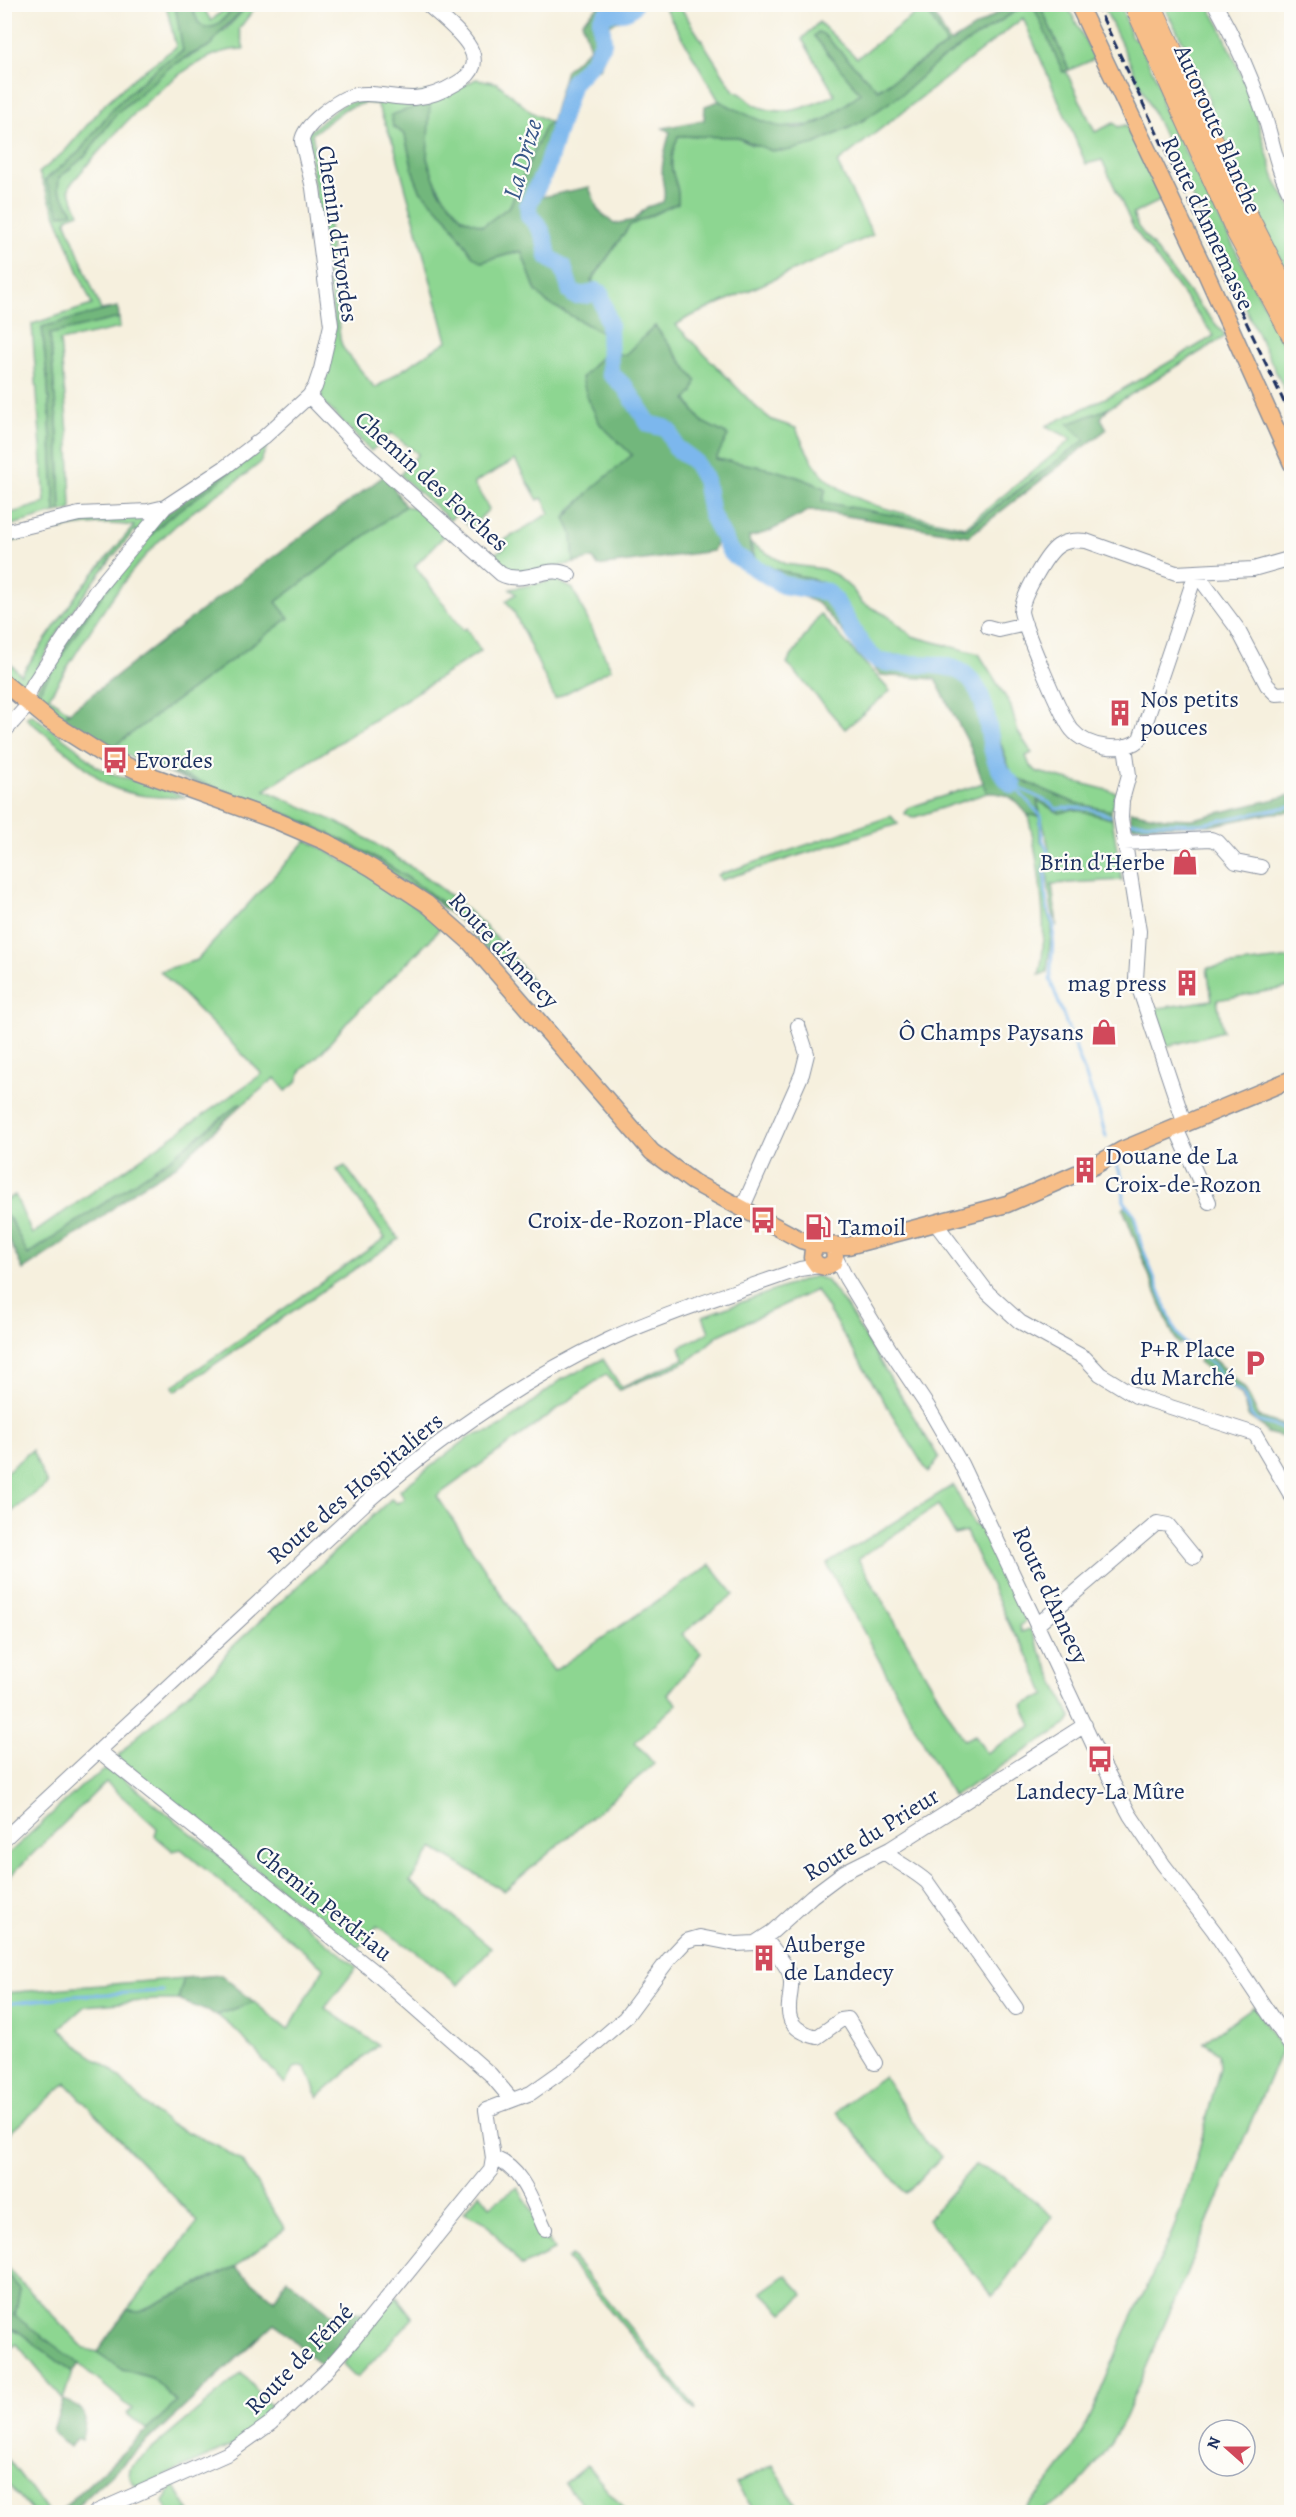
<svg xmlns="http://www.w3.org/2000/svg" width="1296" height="2517" viewBox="0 0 1296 2517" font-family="Alegreya,serif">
<rect width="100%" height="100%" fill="#fdfcf7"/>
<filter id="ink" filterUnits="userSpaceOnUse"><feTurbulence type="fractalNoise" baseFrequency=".0167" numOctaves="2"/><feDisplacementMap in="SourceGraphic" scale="12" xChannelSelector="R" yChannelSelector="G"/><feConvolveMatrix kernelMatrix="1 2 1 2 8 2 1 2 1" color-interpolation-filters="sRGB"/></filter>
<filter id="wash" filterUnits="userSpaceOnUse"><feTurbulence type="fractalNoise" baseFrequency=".008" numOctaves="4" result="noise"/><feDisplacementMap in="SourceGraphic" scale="24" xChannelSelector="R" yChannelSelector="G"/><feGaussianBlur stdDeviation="1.35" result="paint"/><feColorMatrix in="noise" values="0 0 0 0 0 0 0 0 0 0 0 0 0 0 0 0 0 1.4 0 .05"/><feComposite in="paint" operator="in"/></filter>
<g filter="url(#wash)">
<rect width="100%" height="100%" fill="#f6f0de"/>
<path fill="#8dd691" stroke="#548278" stroke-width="1.5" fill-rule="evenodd" d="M166,5H175L184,50L161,64L114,107L79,152L45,180L60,215L73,212L58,189L59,178L85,156L117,113L171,66L212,45L217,35L226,29L248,5H257L239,29L244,49C184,47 107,142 70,185L69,190L79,213L68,217L66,222L101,310L118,307L42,327L48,385L55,513L5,527V515L45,503L32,324L92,305L39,173L65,151L106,103L134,78L176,47Z
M191,5H202L211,21L229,5H238L216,26L205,28L198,22Z
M663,5H679L734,91C744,93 748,102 757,106C785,118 810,106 835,95L802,39L819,22L857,58L920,10L917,5H924L947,45L877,90L823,34L814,36L861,93L825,119L810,125L775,127L751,117L719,101Z
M1025,5H1033L1036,9L1063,72L1066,71L1095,132L1114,123L1118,127L1126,125L1162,200L1133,214L1138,227L1195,300L1226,336L1107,409L1069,424L1085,440L966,529L821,502L826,489C790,471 754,465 715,459L728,435L702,422L686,399L696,381L655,326L625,355L612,353L613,331L608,312V305L591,282L630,225L678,203C679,186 675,184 672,170C670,158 675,146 678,136L736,137L752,145L815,144L859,123L903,93L940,60ZM1023,18L1086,164L1102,160L1134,229L1214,336L1118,392L1046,426L1072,439L965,527C917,515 850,509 818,469C808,456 802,442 796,428L772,420L757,408L676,325L687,318L873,235L837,163Z
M1040,5H1067L1095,59L1069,70Z
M1103,5H1121L1131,36L1138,41L1159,84L1162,105L1200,182L1291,357V403L1230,277Z
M1163,5H1208L1220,26L1249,92L1275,180L1291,208V282L1227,149L1211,112L1208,97L1184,44Z
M476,79L497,83L531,112L551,123L545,126L510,206L483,226C477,224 470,222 465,219C446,209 427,170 426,149L393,126L405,135L414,175L420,190L447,218L472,255L482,262L521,251L536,291L546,302L608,336L605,352L582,378L632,455L571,509L565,518L572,534L574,563L515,575L510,574L491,556L506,547L503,541L550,513L542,498L538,500L515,460L474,483L489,509L471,528L456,514L450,520L400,475L418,454L391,433L371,451L322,401L321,389L335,328L307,133L345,103L459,88ZM364,103L377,104L394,145L447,341L375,388L343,348L340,339L327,208L312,134L345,109Z
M119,318L120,328L60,341L69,444L71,510L61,512L59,448L50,334Z
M266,441L268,444L260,463C233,486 201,503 175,526C122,572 86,638 49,697L69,712L64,716L41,698L39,693L43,685L88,614L143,543L166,520L250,458L248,455Z
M405,506L417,508L447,533L415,566L463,630L466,628L481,651L265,790C292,803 321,814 348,828C362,835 375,844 388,852C444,887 491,925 531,979L523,985L467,923L424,889L374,857L306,822L273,808L110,749L288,618L276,602Z
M155,515L138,533L135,530L110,560L66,619L25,689L5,672L4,657L21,675L80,590L134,526C89,519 47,531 5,544V539C54,526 103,516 155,515Z
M750,543L785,564L823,569L836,575L853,590L862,603L888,616L912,636L979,654L1010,704L1018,732L1032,753L1026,756L1030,766L1038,772L1119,793L1111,811L1075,803L1012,776C1005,756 979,675 963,667C938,655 903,657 876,654L859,635L822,582L774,569L756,560Z
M556,580L573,589L611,669L555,699L513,610L506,601L516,594L510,589Z
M820,614L890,691L845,729L787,663Z
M31,714L78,749L97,767L120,777L146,782L186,797C157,798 134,797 107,785L26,718Z
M983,783L987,793L912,818L904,813L908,808Z
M1037,800L1059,813L1073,809L1112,819L1122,880L1052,884L1057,926L1052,910L1047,872L1049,848Z
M1028,815L1040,816V839L1047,851L1043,865L1044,880L1047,912L1052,925L1047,972L1039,975C1050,934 1038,858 1028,815Z
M891,816L898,824L721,880L718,875Z
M307,840C354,866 400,892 441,926L432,938L350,1019L322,1052L301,1071L297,1082L286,1091L275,1078L242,1105L240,1103L172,1157L27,1255L12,1222L5,1213L4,1201L15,1195L32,1234L262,1074L160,971L197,960Z
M1291,958V987L1217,1000L1223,1031L1165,1047L1152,1009L1212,1000L1207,968Z
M345,1166L399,1239L175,1391L173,1386L385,1238L337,1170Z
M815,1276L826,1280L846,1306L939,1458L928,1473L816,1290L719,1335L688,1361L619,1390L606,1374L437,1496L534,1644L554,1671L710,1565L734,1594L682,1634L701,1653L668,1694L677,1704L635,1742L654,1764L504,1891L433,1848L410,1881L491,1948L458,1985L428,1960L377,1926L357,1950L117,1758L133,1740L216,1669L229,1650L391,1499L397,1503L404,1499L400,1490L471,1436L492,1431L501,1426L561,1380L603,1359L621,1387L684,1359L680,1347L709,1332L703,1316Z
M32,1450L47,1484L5,1517V1473Z
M953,1485L974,1525L982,1528L1026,1621L1019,1626L1021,1632L1030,1629L1071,1717L1066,1725L953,1797L827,1564ZM938,1505L955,1535L966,1532L1012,1630L1023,1645L1046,1695L1023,1705L1032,1726L986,1753L975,1735L964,1740L858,1559Z
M105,1770L119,1775L357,1967L325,2008L378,2045L318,2097L306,2068L302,2066L294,2068L285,2084L237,2031L217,2015L254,2002L288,2030L324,1968L181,1849L173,1851L155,1836L157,1828L106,1782L5,1881L6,1856L84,1784Z
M184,1978L178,2000H155L85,2006L60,2028L83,2050L112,2070L151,2110L171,2125L217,2145L243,2162L285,2229L235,2267L140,2311L127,2310L198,2222L66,2083L5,2137V1993Z
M1254,2006L1282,2049L1125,2417C1112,2445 1066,2513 1032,2512L1026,2506C1076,2462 1096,2402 1121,2342C1140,2297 1165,2255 1181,2209C1198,2164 1206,2115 1220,2068L1219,2054L1211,2046L1204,2042Z
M884,2076L927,2144L942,2156L906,2194L837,2112L847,2102Z
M975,2165L1003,2176L1053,2217C1029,2241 1015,2271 993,2296L928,2219Z
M518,2187L554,2250L522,2266L485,2222L464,2212L480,2193L490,2206Z
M571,2256L693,2404L695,2411L567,2259Z
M4,2264L85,2349L97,2352L122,2369L152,2378L178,2402L147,2430L127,2414L132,2409L79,2364L14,2316L20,2289L5,2272Z
M786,2275L804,2295L783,2313L762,2292Z
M396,2296L413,2318L357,2378L343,2364Z
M4,2326L18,2331L72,2372L63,2400L17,2344L5,2352Z
M242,2373L275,2412L233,2445L138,2488C131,2480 126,2475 132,2466Z
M5,2455L48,2512H33L5,2480Z
M587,2465L625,2511L588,2512L565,2483Z
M773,2465L796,2506L783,2512H755L736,2483Z
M174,2485L190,2512H168L163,2502Z"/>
<path fill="#72b77b" stroke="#46736c" stroke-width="1.5" d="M175,5H191L198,22L205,28L216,26L238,5H248C237,17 218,31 212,45L190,55L171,66L144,90L117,113L85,156L59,178L58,189L73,212L60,215L45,180L79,152L114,107L161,64L183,51Z
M600,5H642L635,15L610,24L606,53L599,69H593L579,79L573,90L562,121L542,197L589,187L598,210L614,224L634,220L647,207L663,202C667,192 662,185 662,174C662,159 666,146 670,132L663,128L704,120L705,106L719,101C753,117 788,141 826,119C838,111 849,102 860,93L814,36L818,32L823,34L878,90L947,45L924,5H929L950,43L1010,5H1025L940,60L903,93L859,123L815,144L786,151H772L736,137L678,136C675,146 670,158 672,170C675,184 679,186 678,203L630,225L591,281L603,287C609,303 608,319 608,336L546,302L536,291L521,251L481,262L472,255L447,218L420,190L414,175L405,135L393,126L391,115L430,102L427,159L438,189L462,218L483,226L510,206L545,126L551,123L566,70L590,48L582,22Z
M1033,5H1040L1069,70L1063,72Z
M118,307L119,318L50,334L59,448L61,512L55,513L48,385L42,327Z
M655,326L696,381L693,392L686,400L702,422L728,435L716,459C754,465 790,471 826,489L822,502L967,529L1085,440L1068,424L1107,409L1101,418L1107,429L969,536L810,510L768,532L749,537L751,552L756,560L774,569L822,582L859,635L876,654C903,657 938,655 963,667C980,675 1004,756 1012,776L1075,803L1111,811L1112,819L1073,809L1060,813L1037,800L1040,816L1028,815C1015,799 1009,792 987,793L969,744L935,679L880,675L819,604L739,567L727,556L717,541L713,551L598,566L593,558L574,563L572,534L565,518L593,488L632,455L600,424L587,397L582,378L605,352L625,355Z
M248,455L250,458L166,520L143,543L88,614L43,685L39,693L50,706L64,716L223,594L384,476C394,485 397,495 405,506L276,602L289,618L110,749L72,728L34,700L33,693L90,604L156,521Z
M158,767C277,809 403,851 490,948L486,951L466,926L432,899L271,811L157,769Z
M1291,795V812L1271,813L1214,825L1132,826L1130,811L1165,818L1193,819Z
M240,1103L242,1105L176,1166L137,1189L94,1223L23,1270L5,1231V1213L12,1222L28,1255L172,1157Z
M1126,1205L1134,1214L1141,1244L1175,1330L1184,1343L1178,1344L1170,1328L1123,1209Z
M1207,1353L1245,1389L1259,1417L1291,1428V1439L1267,1433L1263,1427L1248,1416L1242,1395L1198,1362Z
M221,1975L254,2002L217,2015L178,2000L184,1978Z
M235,2267L274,2300L287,2279L340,2321L350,2311L367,2314L322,2367L275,2323L71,2512H59L177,2402L152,2378L122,2369L97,2352L127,2310L141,2311Z
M5,2272L20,2289L15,2316L79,2364L72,2372L18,2331L5,2326Z
M63,2400C88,2408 88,2417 81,2440L76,2438L70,2447L62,2442L53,2430Z"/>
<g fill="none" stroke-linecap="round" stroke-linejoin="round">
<path stroke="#7cb7ed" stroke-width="3" d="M1013,785L1041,816L1042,838L1048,852L1045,870L1046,899L1049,913L1054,926L1050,979L1099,1112L1106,1137
M1015,786L1050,803L1056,809L1071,807L1090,809L1110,816
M1130,822L1201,824L1292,806
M1116,1163L1123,1180L1124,1201L1134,1214L1141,1244L1175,1330L1184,1343L1214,1365L1223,1380L1243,1393L1251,1415L1257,1421L1292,1431
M4,2004L74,1996L163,1991"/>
<path stroke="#7cb7ed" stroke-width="18" d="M634,4C626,17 616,9 606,14L601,20L603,43L593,61L572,83L546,169L528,205L529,216C544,229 545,239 548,257L563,267L571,292L574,295H587L596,291L600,293L609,324L610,373L625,387L649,424L665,428L669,431L675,447L694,461L705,480L711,514L730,551L736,556L783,585L827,592C845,608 859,654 880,661C904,669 950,657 969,678C998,709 979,757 1013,785"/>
</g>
</g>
<g filter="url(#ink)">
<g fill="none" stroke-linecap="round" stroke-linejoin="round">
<g stroke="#88909e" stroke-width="16">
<path id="minor" d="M1215,4C1235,39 1251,76 1264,114C1273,142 1277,171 1292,197
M309,396L359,448L501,574C523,586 549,563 569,575
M4,532L79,514L148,511L165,507L224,468L264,437L309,396L315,387L321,369L331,325L313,188L302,141C303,125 339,98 355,95C374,91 395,99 414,98C430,97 444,91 457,83C501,59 447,23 427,4
M1196,573L1140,739C1123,754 1086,747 1072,730C1062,719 1024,627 1021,612C1022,597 1046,554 1058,546C1066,540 1077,540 1086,541L1176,573L1253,569L1292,558
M1196,573L1237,628L1267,685L1276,694L1292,693
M988,627L999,630L1025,624
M25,700L34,683L98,588L165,507
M4,732L30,703
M1125,746L1129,775L1122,800L1121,818L1139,931L1136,979L1185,1125
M1124,843L1211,839L1218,842L1236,862L1261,867
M1176,1128L1209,1202
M742,1209L802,1074L807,1054L798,1026
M936,1224L988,1293L1020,1322L1085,1358L1100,1374L1136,1396L1255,1434L1292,1497
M835,1256L846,1278L890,1350L928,1407L961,1464L1100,1759L1130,1815L1163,1864L1214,1931L1292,2048
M1037,1625L1157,1523L1168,1525L1194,1557
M99,1751L373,1971L490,2074L512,2100
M4,1839L363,1505C436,1441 519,1382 608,1340C668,1312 736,1292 800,1269L819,1266
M884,1852C898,1863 913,1870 927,1882L1016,2008
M764,1937C772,1948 783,1960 789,1972C799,1994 769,2025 817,2037L841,2020L848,2019L875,2063
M493,2158C522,2166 533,2204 545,2229
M96,2512L229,2453L271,2423L325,2372L353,2340L491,2170L493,2158L486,2110L531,2093L572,2064L625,2018L669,1959L686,1941L700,1937L736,1944L755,1943L772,1932L812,1896L844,1872L890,1849L1085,1725"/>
</g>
<g stroke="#88909e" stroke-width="19">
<path id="major" d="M1078,4L1201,262L1292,464
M4,683L50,721L102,754L138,771L277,821L326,842L372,868L427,904L470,942L652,1152L693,1182L801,1240L819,1245L848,1246L1007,1204L1094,1166L1122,1150L1292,1079
M819,1245L813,1249L812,1258L817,1265L825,1267L833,1263L835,1256L833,1248L828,1244"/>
</g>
<g stroke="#88909e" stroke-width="22">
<path id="highway" d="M1134,4L1237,233L1292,336
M1151,4L1240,200L1292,303"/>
</g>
<use href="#minor" stroke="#fff" stroke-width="14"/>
<use href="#major" stroke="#f7be88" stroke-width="16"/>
<use href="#highway" stroke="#f7be88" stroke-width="20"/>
<path stroke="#1b2f5e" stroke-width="3" stroke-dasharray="9 4.5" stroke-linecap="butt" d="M1096,4L1292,419"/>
</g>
</g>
<defs>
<g id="building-bare" transform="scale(2.07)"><path d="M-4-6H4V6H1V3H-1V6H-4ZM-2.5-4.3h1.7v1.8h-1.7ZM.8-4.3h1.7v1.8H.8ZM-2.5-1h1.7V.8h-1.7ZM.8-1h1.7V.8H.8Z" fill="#d1495b" stroke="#fdfcf7" stroke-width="2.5" paint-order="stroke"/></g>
<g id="bus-bare" transform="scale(2.07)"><path d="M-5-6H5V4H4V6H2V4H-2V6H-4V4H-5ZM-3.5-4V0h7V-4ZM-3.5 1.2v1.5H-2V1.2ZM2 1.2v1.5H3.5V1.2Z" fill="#d1495b" stroke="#fdfcf7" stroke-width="2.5" paint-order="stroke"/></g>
<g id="shop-bare" transform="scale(2.07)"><path d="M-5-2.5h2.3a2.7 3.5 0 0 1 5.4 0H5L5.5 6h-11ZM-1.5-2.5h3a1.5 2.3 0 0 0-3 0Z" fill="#d1495b" stroke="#fdfcf7" stroke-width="2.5" paint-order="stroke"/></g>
<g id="fuel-bare" transform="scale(2.07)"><path d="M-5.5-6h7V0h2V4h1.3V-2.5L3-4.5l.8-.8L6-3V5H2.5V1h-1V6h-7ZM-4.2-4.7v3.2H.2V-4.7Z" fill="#d1495b" stroke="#fdfcf7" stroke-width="2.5" paint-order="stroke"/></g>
<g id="parking-bare" transform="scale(2.07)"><path d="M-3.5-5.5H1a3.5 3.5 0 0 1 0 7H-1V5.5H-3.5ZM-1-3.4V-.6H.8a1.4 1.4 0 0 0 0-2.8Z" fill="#d1495b" stroke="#fdfcf7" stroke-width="2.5" paint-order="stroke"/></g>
</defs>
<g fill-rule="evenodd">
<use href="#building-bare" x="1120" y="713"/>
<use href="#bus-bare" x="115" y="760"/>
<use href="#shop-bare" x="1185" y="862"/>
<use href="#building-bare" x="1187" y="983"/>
<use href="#shop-bare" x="1104" y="1032"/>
<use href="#building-bare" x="1085" y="1170"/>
<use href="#bus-bare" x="763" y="1220"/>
<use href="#fuel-bare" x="818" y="1227"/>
<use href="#parking-bare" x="1255" y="1363"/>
<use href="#bus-bare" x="1100" y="1759"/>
<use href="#building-bare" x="764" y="1958"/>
</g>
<g text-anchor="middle" stroke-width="4.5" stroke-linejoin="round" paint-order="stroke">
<g font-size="24" fill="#1b2f5e" stroke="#fdfcf7">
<text transform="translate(1218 129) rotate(66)" y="8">Autoroute Blanche</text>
<text transform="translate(1208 223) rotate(65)" y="8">Route d'Annemasse</text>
<text transform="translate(338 234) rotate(82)" y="8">Chemin d'Evordes</text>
<text transform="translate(432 481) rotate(42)" y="8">Chemin des Forches</text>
<text transform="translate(504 950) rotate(47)" y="8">Route d'Annecy</text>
<text transform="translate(355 1488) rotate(-40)" y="8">Route des Hospitaliers</text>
<text transform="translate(1051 1595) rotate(65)" y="8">Route d'Annecy</text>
<text transform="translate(871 1834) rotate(-32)" y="8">Route du Prieur</text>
<text transform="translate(324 1903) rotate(39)" y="8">Chemin Perdriau</text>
<text transform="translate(299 2359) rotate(-46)" y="8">Route de Fémé</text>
</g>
<g font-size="24" fill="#1b2f5e" stroke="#fdfcf7" text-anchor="start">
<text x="1140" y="707">Nos petits<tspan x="1140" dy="28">pouces</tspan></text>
<text x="135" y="768">Evordes</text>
<text x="1165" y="870" text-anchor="end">Brin d'Herbe</text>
<text x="1167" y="991" text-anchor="end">mag press</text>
<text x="1084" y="1040" text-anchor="end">Ô Champs Paysans</text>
<text x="1105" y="1164">Douane de La<tspan x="1105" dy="28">Croix-de-Rozon</tspan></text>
<text x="743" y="1228" text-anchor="end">Croix-de-Rozon-Place</text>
<text x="838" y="1235">Tamoil</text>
<text x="1235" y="1357" text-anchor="end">P+R Place<tspan x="1235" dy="28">du Marché</tspan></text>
<text x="1100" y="1799" text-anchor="middle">Landecy-La Mûre</text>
<text x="784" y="1952">Auberge<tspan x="784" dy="28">de Landecy</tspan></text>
</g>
<g font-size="26" font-style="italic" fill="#385889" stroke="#fdfcf7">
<text transform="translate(522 159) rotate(-74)" y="9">La Drize</text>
</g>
</g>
<rect width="1296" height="2517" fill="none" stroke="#fdfcf7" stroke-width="24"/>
<g transform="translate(1227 2448) rotate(291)"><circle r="28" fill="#fdfcf7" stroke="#a3aaba" stroke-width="1.5"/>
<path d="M0-4.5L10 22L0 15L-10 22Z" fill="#d1495b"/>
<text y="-9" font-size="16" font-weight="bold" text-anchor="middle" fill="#1b2f5e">N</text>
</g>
</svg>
